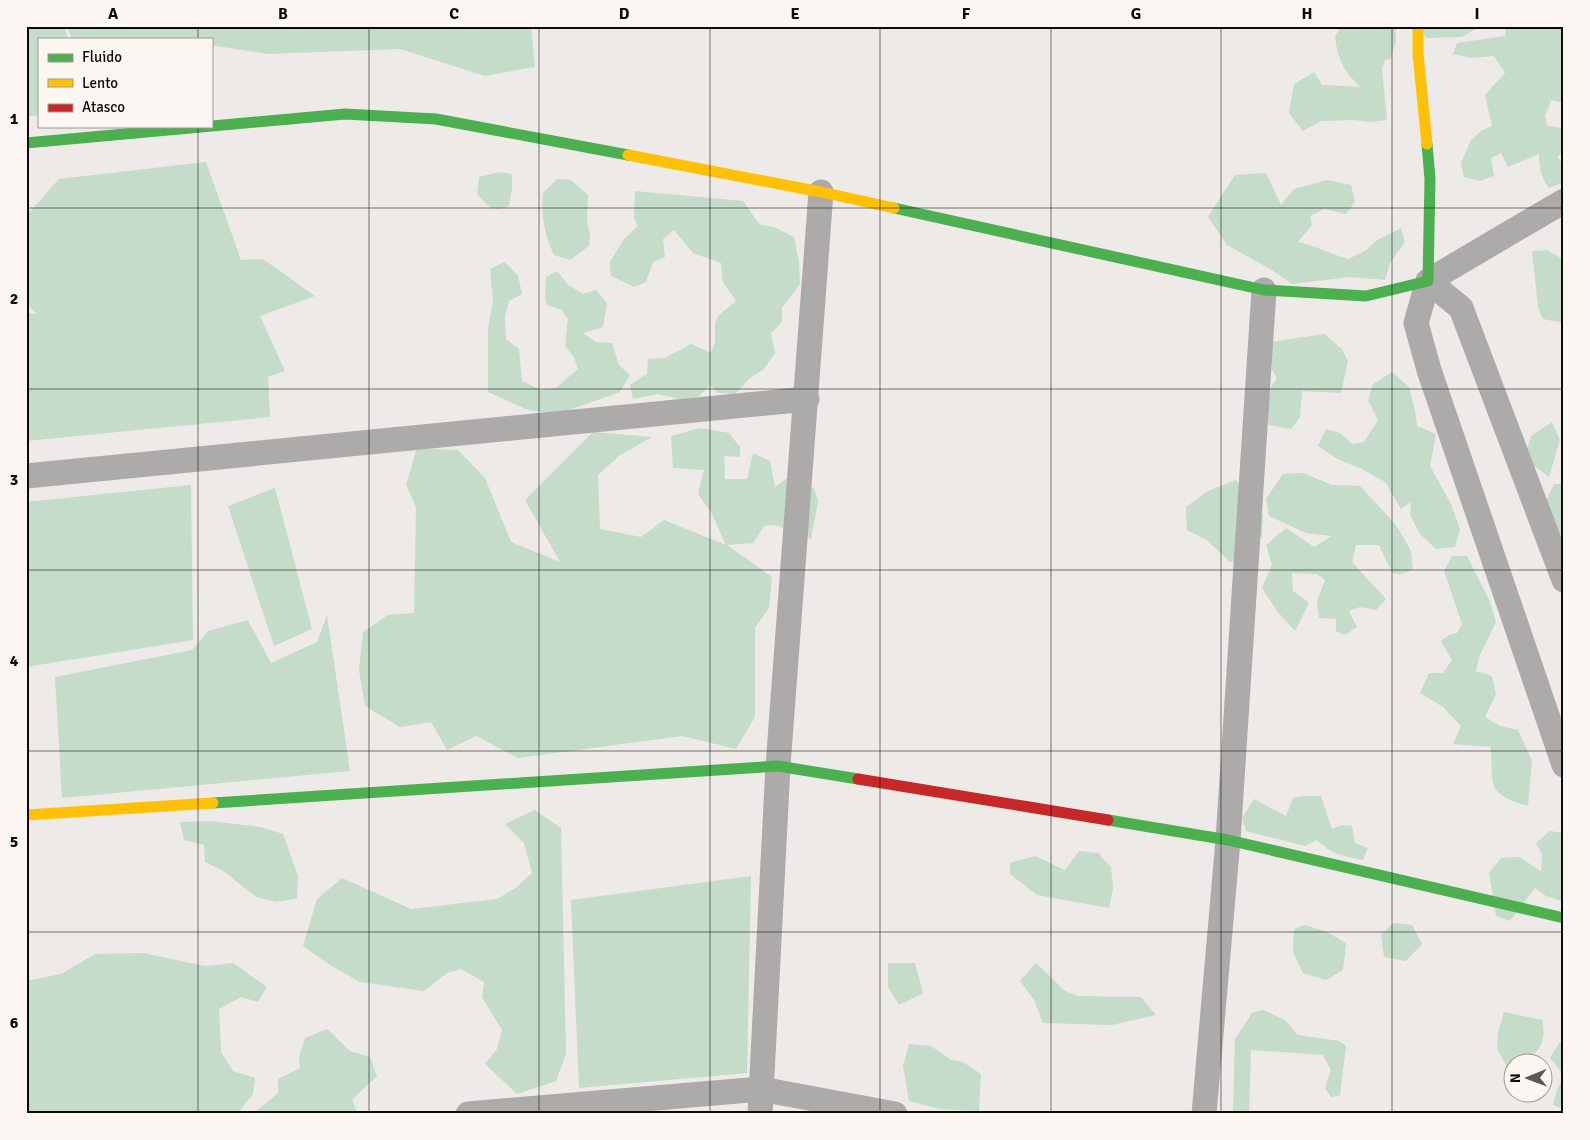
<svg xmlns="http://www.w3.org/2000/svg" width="1590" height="1140" viewBox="0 0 1590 1140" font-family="Signika,sans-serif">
<rect width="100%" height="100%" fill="#edeae7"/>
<path fill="#c4dcc9" d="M26,26H64L68,39H39V115L26,117Z
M67,26H531L535,67L485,76L400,49L267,54L211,45V39H72Z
M1342,26H1395L1396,40L1391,59L1385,60L1382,69L1387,120L1371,122L1354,120L1321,121L1303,131L1289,113L1294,84L1314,72L1322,85L1360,87C1343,69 1338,61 1335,36Z
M1418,26H1480L1462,37L1426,38Z
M1506,26H1564V103L1551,100L1549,107L1545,115L1547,126L1557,127L1564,130V149L1558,157L1564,167V182L1549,188C1541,177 1539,167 1539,154L1508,167L1501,153L1491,158L1494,176L1480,181L1464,177L1461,163L1471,140L1482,130L1492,126L1485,95L1505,73L1494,56L1471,58L1453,54L1457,43L1505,36Z
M206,162L241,260L263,259L315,296L260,316L285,371L268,377L270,417L26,441V313L37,314L26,303V216L59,179Z
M499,172L512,174V189L509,206C492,213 488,206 477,194L479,177Z
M1266,173L1281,205L1294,189L1327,180L1351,185L1355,202L1346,214L1324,209L1310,216L1312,225L1298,242C1316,246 1331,254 1348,259L1365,251L1377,240L1401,228L1405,242L1390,263L1385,280L1349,277L1292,284L1272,270L1227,245L1208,217L1235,175Z
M557,179L571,180L588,195L587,220L590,236L589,246L570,260L554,255C544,233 541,217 543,193Z
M635,191L743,201L760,225L774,227L794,237L799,262L800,284L782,308V322L771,333L775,353L763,370L751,377L735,394L718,393L710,385L698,397L680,399L658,394L633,399L630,385L647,374L648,359L665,358L691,344L711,353L715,342V324L718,316L736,301L723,282L721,263L693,253L674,230L663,239L665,257L653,262L646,282L634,287L611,276L610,262L624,239L638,226L634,218Z
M1547,250L1564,260V323L1543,319L1538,307L1532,251Z
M504,262L518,275L522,294L509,301L505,316L506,339L519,349L522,381L541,390L556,388L578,369L574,357L565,346L568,319L562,310L547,305L545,298L546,277L557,271L568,285L583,294L596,290L607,303L603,327L583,333L596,342L612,343L619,365L630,375L620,392L558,414L528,410L488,392V328L493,300L490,269Z
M1324,334L1342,349L1348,361L1341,393L1302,391L1300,417L1291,429L1269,425L1264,416L1268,392L1277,378L1272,370L1271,342Z
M1392,372L1409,387L1415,410L1417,426L1436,434L1430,466L1451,504L1460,529L1455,547L1436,549L1420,534L1410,515L1411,502L1401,509L1385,482L1360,468L1339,460L1318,446L1326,429L1340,433L1352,444L1364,442L1378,420L1368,400L1373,384Z
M1552,422L1560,440L1549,477L1524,458L1531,436Z
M700,428L729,433L740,447V457L724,456L725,479H747L753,453L770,461L775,487L787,478L814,488L818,501L811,539L775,525L764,526L753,543L727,545L772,577L769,608L755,628V717L736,749L682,736L518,758L476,736L447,750L431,722L400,727L365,706L359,670L363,632L388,615L414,613L416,507L406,485L417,448L458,450L485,478L511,542L560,562L525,500L593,432L652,437L620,455L598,475L600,529L641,537L664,520L726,545L711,512L698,494L704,470L673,468L671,436Z
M1303,473L1332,485L1360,486L1396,525L1411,551L1413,570L1400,574L1392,573L1379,545H1356L1352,562L1386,599L1376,610L1360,607L1349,611L1357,627L1345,635L1336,631V619L1319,618L1317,601L1325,580L1317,574L1292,573L1293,591L1309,603L1295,631L1277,611L1262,588L1272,565L1266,545L1286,528L1314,547L1332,536L1306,533L1269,516L1266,499L1283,474Z
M1236,480L1263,515L1262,537L1241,558L1230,562L1207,540L1187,530L1186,507L1208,491Z
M1554,484H1564V537L1554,528L1545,503Z
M191,485L193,640L26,667V502Z
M275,488L312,629L274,646L228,506Z
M1452,556H1467L1490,602L1496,622L1480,655L1476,671L1492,676L1496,694L1485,717L1500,726L1518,730L1532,761L1528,806C1486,794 1493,786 1491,747L1453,744L1461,726L1443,707L1420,693L1429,673H1443L1452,660L1441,641L1449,635L1457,633L1462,624L1444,571Z
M327,615L350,771L62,798L55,677L192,650L208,631L248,620L271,663L317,642Z
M1306,796H1321L1332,829L1341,825L1352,826L1355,843L1368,848L1363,860C1342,856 1333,855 1317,840L1305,846L1246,831L1242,818L1254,799L1286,816L1293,798Z
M535,810L561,828L566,1054L556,1081L517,1094L485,1064L497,1049L502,1030L482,997L484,982L461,969L447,973L424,991L360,982L330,965L303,946L317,899L342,878L411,909L497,899L517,887L532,873L524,843L505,824Z
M210,821L261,827L283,834L298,876L297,898L277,902L256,897L222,870L205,862L204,845L184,840L180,822Z
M1550,831L1562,833L1564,835V902L1546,896L1535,888L1510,921L1496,916L1489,873L1501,858L1519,857L1541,871L1542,854L1536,843Z
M1079,851L1098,853L1111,867L1113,889L1109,908L1037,895L1010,874V863L1035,856L1065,870Z
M751,876L747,1073L579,1088L571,900Z
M1393,923L1412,925L1422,944L1406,961L1384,957L1381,935Z
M1305,925L1327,932L1346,943L1343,970L1326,980L1303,973L1293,952L1294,929Z
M143,953L205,966L233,963L267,987L258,1002L241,997L219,1009L221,1052L233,1071L255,1078L253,1094L237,1114H26V981L61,974L95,954Z
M888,963H915L923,993L899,1005L888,987Z
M1036,963L1065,991L1078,996L1141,997L1156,1015L1112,1025L1043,1023L1034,1000L1020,981Z
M1263,1010L1285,1020L1298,1035L1339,1041L1346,1046L1340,1096L1331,1097L1325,1088L1331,1070L1323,1055L1251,1050L1249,1114H1233L1235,1039L1252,1013Z
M1504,1012L1542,1020C1547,1040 1541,1049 1526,1062H1512V1092L1525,1093L1523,1095L1508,1091L1506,1065L1497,1049L1498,1033Z
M327,1029L350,1051L370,1057L377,1076L352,1100L358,1114H260L255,1112L278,1093V1079L300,1068L299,1057L305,1038Z
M1564,1039V1075L1550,1058L1559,1043Z
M909,1044L931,1046L951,1060L963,1062L981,1074L979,1111L939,1109L909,1101L903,1066Z
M1564,1077V1109L1553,1105L1557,1090Z"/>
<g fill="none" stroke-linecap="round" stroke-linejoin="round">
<path stroke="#acabaa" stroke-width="25" d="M1564,201L1428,281L1416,323L1429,370L1564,765
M1428,281L1461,308L1564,580
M26,476L807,399
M468,1114L761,1089L895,1114
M760,1114L778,766L821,192
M1204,1114L1228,840L1264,290"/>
<path stroke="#4caf50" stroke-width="11" d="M26,143L345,114L436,119L628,155
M894,208L1264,290L1366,296L1428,281L1430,179L1427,144
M213,803L778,766L858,779
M1108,820L1228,840L1564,918"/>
<path stroke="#ffc107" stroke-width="11" d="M1418,26V54L1427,144
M628,155L821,192L894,208
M26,815L213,803"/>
<path stroke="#c62828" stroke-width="11" d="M858,779L1108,820"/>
</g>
<path fill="none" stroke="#0d0b0a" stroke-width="1" stroke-opacity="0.55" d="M198,26V39M369,26V1114M539,26V1114M710,26V1114M880,26V1114M1051,26V1114M1221,26V1114M1392,26V1114M198,126V1114M26,208H1564M26,389H1564M26,570H1564M26,751H1564M26,932H1564"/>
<rect width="1590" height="1140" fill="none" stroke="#fcf6f2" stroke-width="55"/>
<rect x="38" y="38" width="175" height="90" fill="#fcf6f2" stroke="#9c9895"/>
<rect x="48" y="54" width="25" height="8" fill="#4caf50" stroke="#9c9895"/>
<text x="82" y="62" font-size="15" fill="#0d0b0a">Fluido</text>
<rect x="48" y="79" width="25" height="8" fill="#ffc107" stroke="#9c9895"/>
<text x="82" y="88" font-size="15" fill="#0d0b0a">Lento</text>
<rect x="48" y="104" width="25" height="8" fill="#c62828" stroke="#9c9895"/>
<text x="82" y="112" font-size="15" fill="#0d0b0a">Atasco</text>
<g transform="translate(1528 1078) rotate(269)"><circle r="24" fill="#fcf6f2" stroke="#9c9895"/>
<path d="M0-4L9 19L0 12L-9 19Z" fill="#5b5957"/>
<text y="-8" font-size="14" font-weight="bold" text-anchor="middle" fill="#0d0b0a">N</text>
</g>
<rect x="28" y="28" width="1534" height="1084" fill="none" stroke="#0d0b0a" stroke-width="2"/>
<g font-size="16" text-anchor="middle" font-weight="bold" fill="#0d0b0a">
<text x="113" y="19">A</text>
<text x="283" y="19">B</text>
<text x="454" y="19">C</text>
<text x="624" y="19">D</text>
<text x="795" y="19">E</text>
<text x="966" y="19">F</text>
<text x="1136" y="19">G</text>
<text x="1307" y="19">H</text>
<text x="1477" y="19">I</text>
<text x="14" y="124">1</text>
<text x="14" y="304">2</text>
<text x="14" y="485">3</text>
<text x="14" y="666">4</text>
<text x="14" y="847">5</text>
<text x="14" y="1028">6</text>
</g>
</svg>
